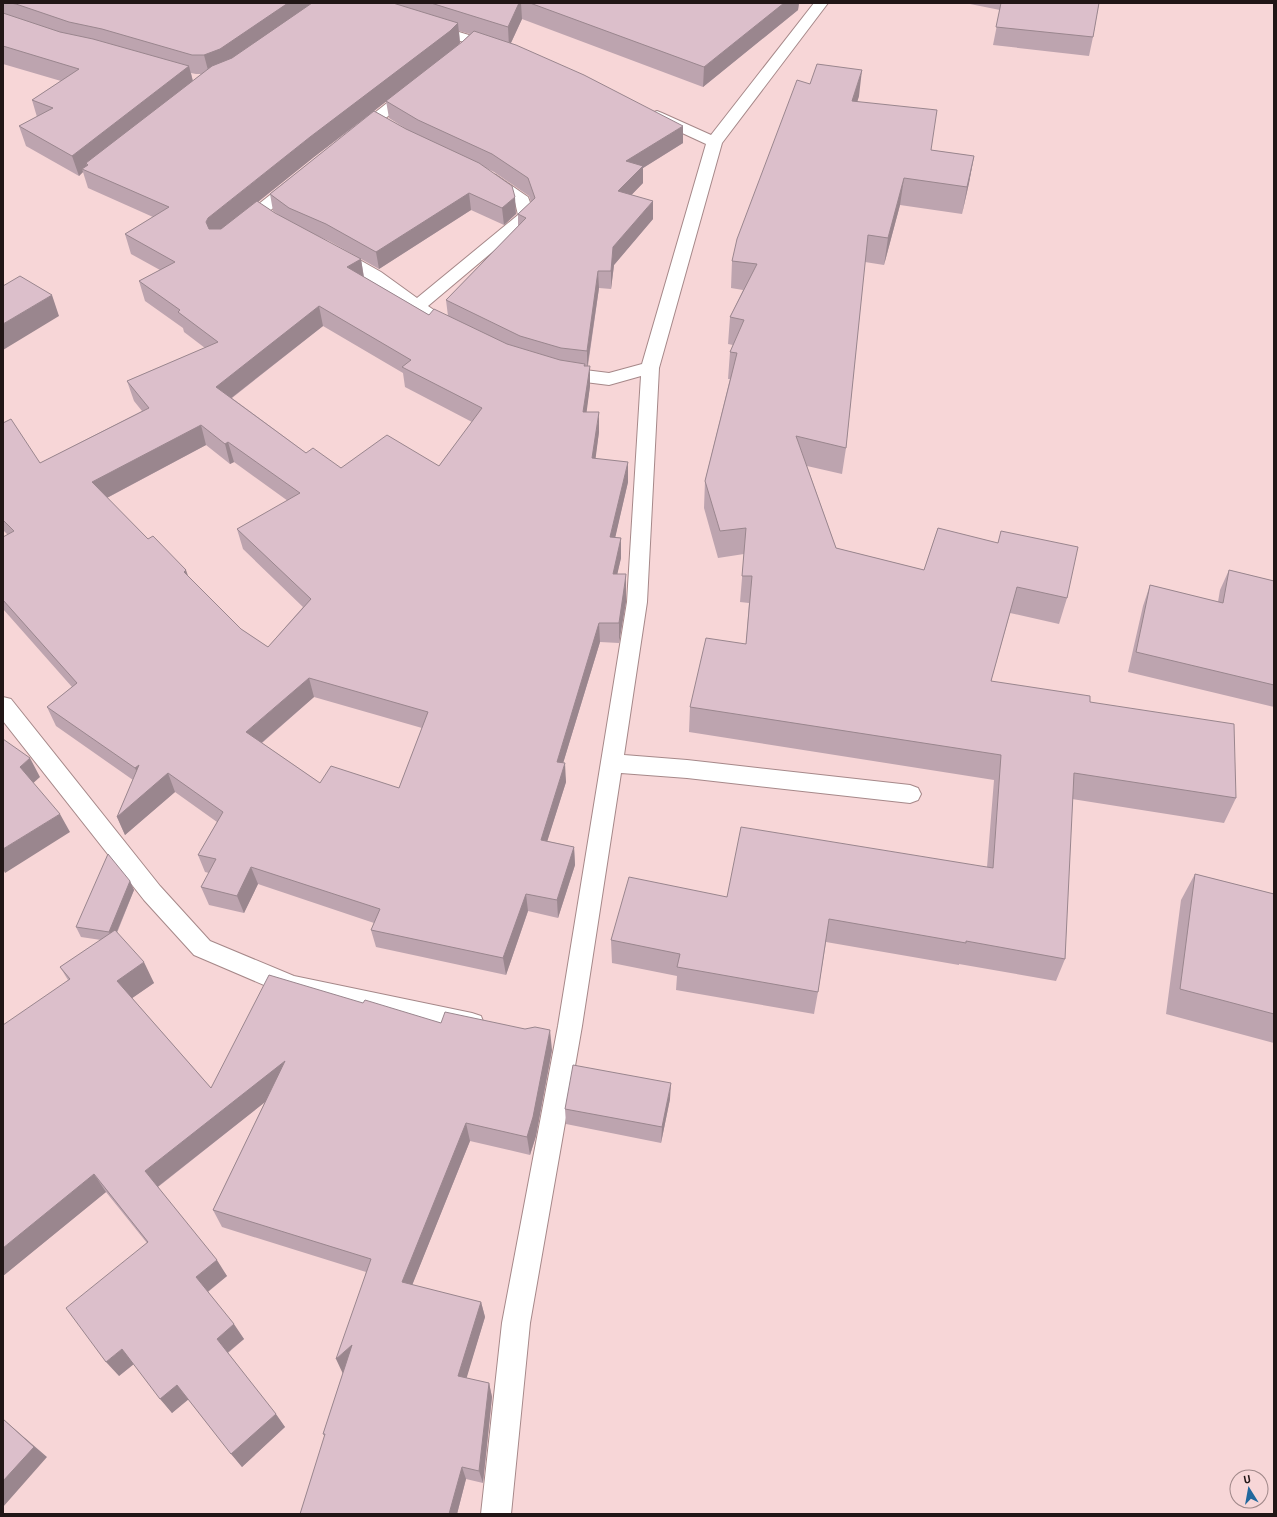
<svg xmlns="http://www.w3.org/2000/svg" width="1277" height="1517" viewBox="0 0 1277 1517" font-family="Barlow,sans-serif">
<rect width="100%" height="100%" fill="#f7d6d7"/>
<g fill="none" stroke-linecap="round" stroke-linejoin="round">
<g stroke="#a68889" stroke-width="2">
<path id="minor" d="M814,3H828L722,143L659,368L647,602L624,755L687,760L910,785L918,788L921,794L918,800L910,803L687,778L621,773L582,1026L530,1323L511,1514H481L502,1323L558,1026L627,602L641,376L609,385L561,379L555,377L552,373L555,369L561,367L609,373L642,364L706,144L652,119L649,116L652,113L657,111L662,113L711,135Z
M432,24L499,44L501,47L499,50L494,51L427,31L425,28L427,25Z
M411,87L416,88L418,91L416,94L363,136L358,138L353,136L350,133L353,130L406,88Z
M490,173L496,175L528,197L535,216L428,306L447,319L460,325L463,329L460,333L454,335L435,327L369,280L330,258L328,254L330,250L336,249L342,250L381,272L417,298L518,215L515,202L484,181L482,178L484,175Z
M295,178L301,180L303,183L301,186L248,228L242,230L236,228L234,225L236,222L289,180Z
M3,697L11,699L160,886L210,941L294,976L472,1013L481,1016L484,1024L481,1032L472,1035L292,997L194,955L144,900L3,721Z"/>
</g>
<use href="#minor" fill="#fff" fill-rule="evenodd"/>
</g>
<path fill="#bda4af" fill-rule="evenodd" d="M3,3H799L798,10L703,87L522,19L511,43L683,143L643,168V183L631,195L653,219L614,265L611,289L599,288L588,366L590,386L586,412L599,432L595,459L628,462V482L615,537L621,538V558L617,574H626V602L619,643L600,642L563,763L566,782L547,841L574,847L575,865L558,918L528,911L506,975L376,947L371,930L374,923L258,884L244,913L209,905L201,887L209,873L205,872L198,855L217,822L175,792L125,835L117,817L133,780L56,726L47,707L72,687L3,609V537L8,535L3,530V423L40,463L142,411L134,401L127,381L205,348L184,332L183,328L145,301L139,281L160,270L131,254L125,234L153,217L88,188L83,172L79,176L26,146L19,126L37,117L32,100L61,81L3,64ZM459,31L470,34L462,42L455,48L460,43ZM191,73L196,74H201L193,81ZM386,101L389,118L408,130L374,111ZM372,113L270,194L273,211L282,217L275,213L258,202L314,157ZM486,168L494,172L529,196L531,202L518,214V226L446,300L448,316L429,315L364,277L361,259L315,235L329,241L379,269L471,210L504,225L516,214ZM323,326L403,373L405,387L472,422L439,466L341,468L306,453L232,398ZM206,445L230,464L234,462L288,501L237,529L243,549L303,607L268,647L241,629L188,576L148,539L107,498ZM314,697L422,728L399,788L320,783L262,743Z
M965,3H1099L1093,37L1089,56L993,45L1000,10Z
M810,84L859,96L857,102L931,150L974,156L969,183L962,214L900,205L884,265L865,262L846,448L842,474L807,466L836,548L924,570L938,528L1067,598L1059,624L1010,613L991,681L1090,702L1236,798L1224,823L1072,799L1065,959L1056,981L959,964V965L826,942L818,992L814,1014L676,990L677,976L612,963L611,940L727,897L987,867L994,780L689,732L690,707L746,644L749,603L740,602L744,554L718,558L704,508L705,481L730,379H728L730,352L733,345L728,344L730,317L743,290L731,288L732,261Z
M1229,570L1274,581V707L1128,672L1143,606L1150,585L1218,602L1220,590Z
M1195,874L1274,894V1043L1166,1014L1181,900Z
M130,881L134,890L117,933L154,983L132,998L211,1088L363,1003L441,1023L552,1050L536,1136L530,1155L470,1141L412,1285L481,1302L485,1317L466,1378L489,1383L492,1397L483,1483L466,1479L457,1514H300L325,1437L323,1434L343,1373L366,1272L222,1227L213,1210L265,1102L158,1187L227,1276L208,1292L244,1339L228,1353L285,1427L242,1467L188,1399L172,1413L134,1364L119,1376L147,1243L106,1192L3,1276L68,980L60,967L101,940L81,937L76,927Z
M670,1099L661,1143L566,1124L565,1109Z"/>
<path fill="#9a868e" d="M288,3H319L209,74L204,55Z
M519,3H521L522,19L509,47L508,27Z
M784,3H799L798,10L703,87L704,67Z
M458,23L460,43L452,51L314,157L213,238L206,222L208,218L310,137Z
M189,66L194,86L88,165L86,163L88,168L82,169L83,172L79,176L72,156Z
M862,70L859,96L849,128L852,101Z
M683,126V143L643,168V183L618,209V191L626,161Z
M974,156L969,183L962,214L967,187Z
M904,178L900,205L884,265L888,238Z
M469,193L471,210L379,269L376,252Z
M515,197L516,214L504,225L502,208Z
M653,201V219L614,265L611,289V271L613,247Z
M361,259L364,279L347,267Z
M598,271L599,288L587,369V351Z
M52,295L59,316L3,350V324Z
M319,306L323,326L221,406L216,387Z
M590,366V386L584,432L583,412Z
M599,412V432L593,478L592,458Z
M201,425L206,445L99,502L92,482Z
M228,442L234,462L230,464L225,444Z
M628,462V482L611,556L610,537Z
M621,538V558L613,593V574Z
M186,570L193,590L184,572Z
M626,574V602L619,643V623Z
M599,623L600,642L558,780L557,762Z
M309,678L314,697L252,751L246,732Z
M30,758L40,777L30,786L20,767Z
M565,763L566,782L542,858L541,840Z
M139,765L143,786L135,768Z
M168,773L175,792L125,835L117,817Z
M60,814L70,832L5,873L3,869V849Z
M574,847L575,865L558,918L557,900Z
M251,867L258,884L244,913L237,896Z
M130,881L134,890L113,941L109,932Z
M526,894L528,911L506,975L503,958Z
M144,962L154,983L128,1001L117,981Z
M550,1030L552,1050L536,1136L530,1155L527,1137Z
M285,1061L293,1080L156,1188L145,1171Z
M671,1083L670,1099L661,1143L662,1127Z
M466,1123L470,1141L407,1298L402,1282Z
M94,1174L106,1192L3,1276V1248Z
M217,1260L227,1276L206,1293L196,1277Z
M481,1302L485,1317L463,1390L458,1376Z
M234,1324L244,1339L227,1353L217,1339Z
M352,1345L343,1374L336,1359Z
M122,1349L135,1363L119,1376L106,1362Z
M489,1383L492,1397L483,1483L479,1471Z
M177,1385L189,1399L172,1413L160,1399Z
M276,1414L285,1427L242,1467L231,1454Z
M3,1419L47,1457L3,1507Z
M462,1467L466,1479L457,1514H449Z"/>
<path fill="#dcbfcb" stroke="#9a868e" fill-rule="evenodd" d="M10,3H288L220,49L204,55H192L102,29L69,22L16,4Z
M312,3H393L458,23L450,31L310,137L208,218L206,222L209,229H221L257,201L275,213L361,259L347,267L429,315L434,309L507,344L560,360L585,364L584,366H590L583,412H599L592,458L628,462L610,537L621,538L613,574H626L625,582L619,623H599L557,762L565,763L541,840L574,847L557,900L526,894L503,958L371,930L380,909L251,867L237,896L201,887L216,859L198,855L223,812L168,773L117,817L139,765L135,768L47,707L77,683L3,600V537L14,531L3,520V423L11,419L40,463L149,408L127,381L218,342L178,312L180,310L139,281L175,262L125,234L169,207L82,169L88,165L86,163L212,66L232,58ZM319,306L411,360L402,367L482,408L439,466L387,435L341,468L313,448L306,453L216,387ZM201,425L225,444L228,442L300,493L237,529L311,599L268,647L241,629L184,572L186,570L153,536L148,539L92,482ZM309,678L428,712L399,788L331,766L320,783L246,732Z
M431,3H519L508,27Z
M530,3H784L704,67Z
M1001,3H1099L1093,37L996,27Z
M3,13L60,32L93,39L189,66L72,156L19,126L53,108L32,100L79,69L3,46Z
M474,31L516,45L584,75L683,126L626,161L643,166L618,191L653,201L613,247L611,271H598L587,351L561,348L520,336L446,300L526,218L518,214L535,198L528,178L492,154L418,120L386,101L462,42Z
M817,64L862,70L852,101L937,110L931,150L974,156L967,187L904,178L888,238L868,235L846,448L796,436L836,548L924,570L938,528L998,543L1001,531L1078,547L1067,598L1017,587L991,681L1090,696V702L1234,724L1236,798L1074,773L1065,959L966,941V943L829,919L818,992L677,967L680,954L611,940L629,877L727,897L741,827L993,868L1001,755L690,707L706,638L746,644L752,576H742L746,528L720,531L705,481L737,353L730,352L744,320L730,317L757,264L732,261L737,239L797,80L810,84Z
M374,111L406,129L479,163L512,186L515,197L502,208L469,193L376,252L326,224L289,208L270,194Z
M20,276L52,295L3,324V286Z
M1229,570L1274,581V685L1136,652L1150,585L1223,603Z
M3,739L30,758L20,767L60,814L3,849Z
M108,854L130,881L109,932L76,927Z
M1195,874L1274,894V1014L1180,989Z
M115,930L144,962L117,981L211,1088L269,975L363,1003L365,1000L441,1023L445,1012L525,1029L535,1027L550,1030L533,1117L527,1137L466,1123L402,1282L481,1302L458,1376L489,1383L479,1471L462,1467L449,1514H300L325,1434H323L352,1345L336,1359L371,1259L213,1210L285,1061L145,1171L217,1260L196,1277L234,1324L217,1339L276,1414L231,1454L177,1385L160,1399L122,1349L106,1362L66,1308L148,1242L94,1174L3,1248V1025L70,979L60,967Z
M573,1065L671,1083L662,1127L565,1109Z
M3,1419L34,1447L3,1481Z"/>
<rect width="1277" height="1517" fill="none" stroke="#211616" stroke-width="8"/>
<g transform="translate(1249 1489) rotate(349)"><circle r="19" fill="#f7d6d7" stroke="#a1898a"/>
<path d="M0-3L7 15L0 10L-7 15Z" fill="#22689d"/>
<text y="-6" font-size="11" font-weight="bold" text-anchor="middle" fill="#211616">U</text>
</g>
</svg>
